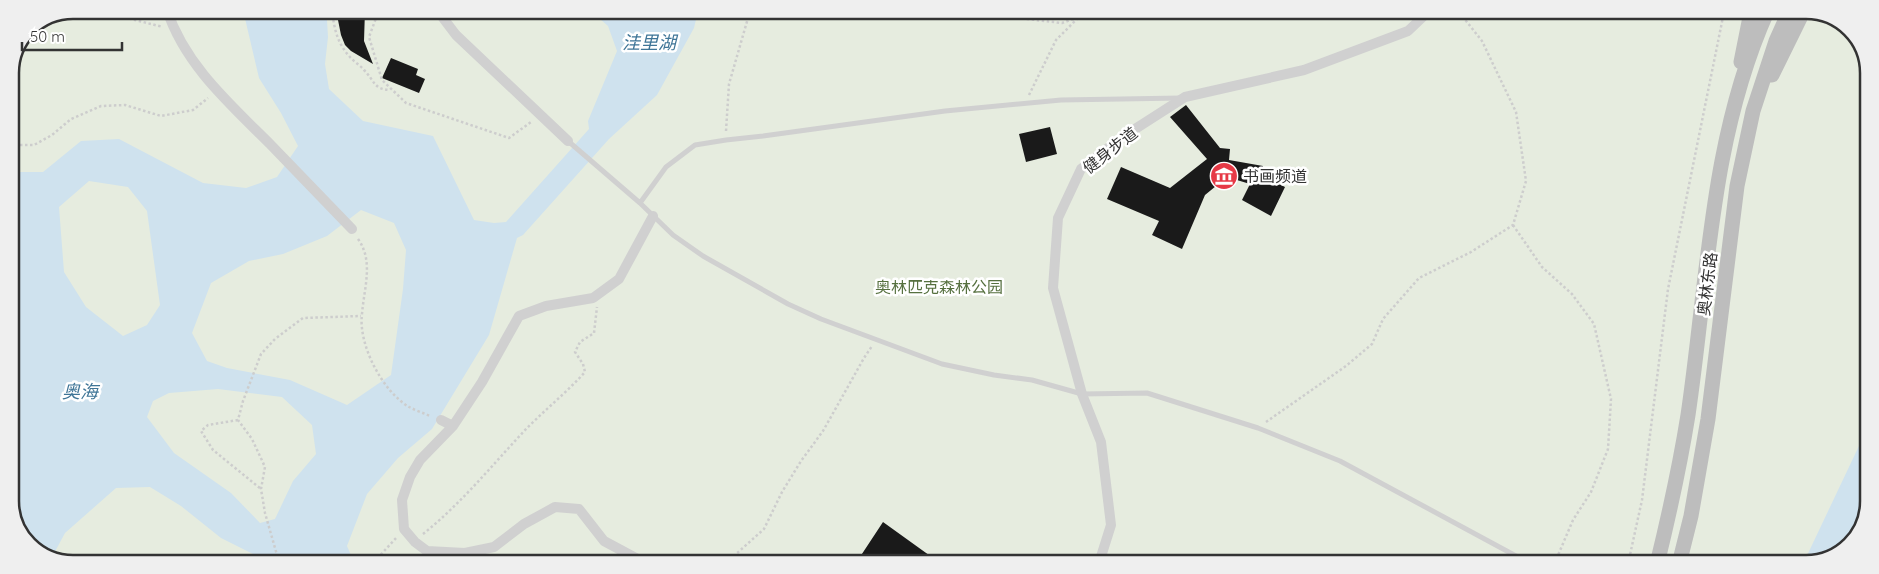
<svg xmlns="http://www.w3.org/2000/svg" width="1879" height="574" viewBox="0 0 1879 574" font-family="Quicksand,'Noto Sans SC',sans-serif">
<rect width="100%" height="100%" fill="#fff"/>
<path fill="#e6ecdf" d="M72,10L1823,12L1856,34L1869,68L1867,518L1845,551L1807,564L56,562L25,543L10,506V72L28,28Z"/>
<path fill="#cfe2ee" fill-rule="evenodd" d="M243,10H322L327,20L328,37L325,64L329,89L363,121L433,136L474,220L494,223L506,222L589,129L588,121L617,51L608,26L591,11H698L694,28L657,95L609,139L523,235L517,238L489,335L432,429L398,458L367,494L347,546L354,562H314L305,554H292L269,562L221,538L181,506L150,487L116,488L65,533L51,559L25,543L10,506V172H43L81,141L119,139L203,183L246,188L277,177L298,146L281,113L259,78ZM89,181L128,187L147,211L160,305L147,325L123,336L86,307L64,272L59,207ZM361,210L394,223L406,250L403,289L391,375L347,405L290,380L227,368L207,361L192,333L211,283L249,261L283,254L327,236ZM218,389L282,397L312,425L316,454L293,481L275,519L260,523L231,493L174,453L147,417L153,401L169,393Z
M1867,429V518L1845,551L1803,564Z"/>
<path fill="#1a1a1a" d="M336,10H365L364,41L373,64L351,51L345,45L341,35Z
M391,58L418,69L416,75L425,79L419,93L382,78Z
M1186,105L1220,148L1230,149L1229,160L1263,166V176L1285,187L1271,216L1242,200L1250,184L1227,177L1205,195L1182,249L1152,235L1159,221L1107,199L1121,167L1170,188L1207,159L1170,117Z
M1050,127L1057,154L1026,162L1019,134Z
M883,522L940,563H856Z"/>
<g fill="none" stroke-linecap="round" stroke-linejoin="round">
<path stroke="#cdcdcd" stroke-width="2.5" stroke-dasharray="2.5 2.5" stroke-linecap="butt" d="M111,10L127,18L163,27
M332,10C334,28 337,43 350,57C354,62 360,65 364,70C375,81 373,89 390,90
M379,10L369,37L382,80L406,103L509,138L531,122
M988,11L1000,16L1062,23L1079,17
M1029,95L1056,40L1080,16L1088,11
M726,131L729,84L748,18L752,11
M10,145H34L52,135L71,119L101,106L125,105L161,116L193,110L208,98
M1513,225L1542,267L1572,294L1594,324L1611,399L1608,449L1591,492L1573,520L1556,560
M358,239C374,261 364,288 362,314C358,344 382,391 409,407C415,410 423,413 430,416
M238,420L208,425L201,431L213,450L261,489
M1266,422L1346,366L1372,344L1383,319L1419,278L1471,252L1513,225L1526,181L1516,112L1482,41L1459,12
M423,534C462,503 493,464 527,428C546,409 567,392 585,372L583,364L575,352L580,342L594,333L597,307
M279,562L265,513L261,489L265,467L252,439L238,420L243,401L261,354L275,339L303,318L361,316
M374,562L397,537
M726,563L764,529L782,492L801,461L823,431L864,358L872,346
M1628,564L1642,500L1668,289L1724,12"/>
<path stroke="#d0d0d0" stroke-width="5" d="M568,141L640,203L666,167L695,145L726,140L763,136L945,111L1061,100L1181,98
M640,203L673,235L703,256L788,304L821,319L942,364L994,375L1032,380L1082,394L1147,393L1258,428L1340,461L1531,564"/>
<path stroke="#d0d0d0" stroke-width="10" d="M167,10C185,65 230,104 270,144C297,172 325,201 352,229
M437,10L456,35L568,141
M441,420L453,426
M645,563L604,541L579,509L555,507L524,524L494,547L465,553L427,551L415,542L404,529L402,500L410,477L420,460L453,426L482,382L519,316L546,306L593,298L619,279L653,216
M1099,563L1111,525L1101,442L1082,394L1053,288L1058,218L1081,169L1121,138L1185,97L1304,70L1408,31L1428,12"/>
<path stroke="#bdbdbd" stroke-width="15" d="M1741,62L1751,12
M1772,75L1803,12
M1657,564C1669,515 1680,465 1688,415C1708,280 1710,139 1767,12
M1679,564L1691,516L1708,419L1737,186L1753,111L1776,41L1789,12"/>
</g>
<defs>
<g id="museum-disc" transform="scale(1.4375)"><circle r="9.5" fill="#e63946" stroke="#fff"/><path d="M0-6L6-3V-2H-6V-3ZM-5-1h2V3h-2ZM-1-1h2V3h-2ZM3-1h2V3H3ZM-6 4H6V6H-6Z" fill="#fff"/></g>
</defs>
<g fill-rule="evenodd">
<use href="#museum-disc" x="1224" y="176"/>
</g>
<g text-anchor="middle" stroke-width="5" stroke-linejoin="round" paint-order="stroke">
<g font-size="16" fill="#333" stroke="#fff">
<text transform="translate(1110 150) rotate(-38)" y="6">健身步道</text>
<text transform="translate(1707 284) rotate(-83)" y="6">奥林东路</text>
</g>
<g font-size="16" fill="#333" stroke="#fff" text-anchor="start">
<text x="1243" y="182">书画频道</text>
</g>
<g font-size="16" fill="#56703f" stroke="#fff">
<text x="939" y="293">奥林匹克森林公园</text>
</g>
<g font-size="18" font-style="italic" fill="#3f7597" stroke="#fff">
<text x="649" y="49">洼里湖</text>
<text x="80" y="398">奥海</text>
</g>
</g>
<path d="M0 0H1879V574H0ZM73 19H1806A54 54 0 0 1 1860 73V501A54 54 0 0 1 1806 555H73A54 54 0 0 1 19 501V73A54 54 0 0 1 73 19Z" fill="#efefef" fill-rule="evenodd"/>
<path fill="none" stroke="#333" stroke-width="2.5" d="M73 19H1806A54 54 0 0 1 1860 73V501A54 54 0 0 1 1806 555H73A54 54 0 0 1 19 501V73A54 54 0 0 1 73 19Z"/>
<path d="M22 42v8h100v-8" fill="none" stroke="#333333" stroke-width="2.5"/>
<text x="30" y="42" font-size="15" fill="#333333" stroke="#ffffff" stroke-width="4" paint-order="stroke">50 m</text>
</svg>
